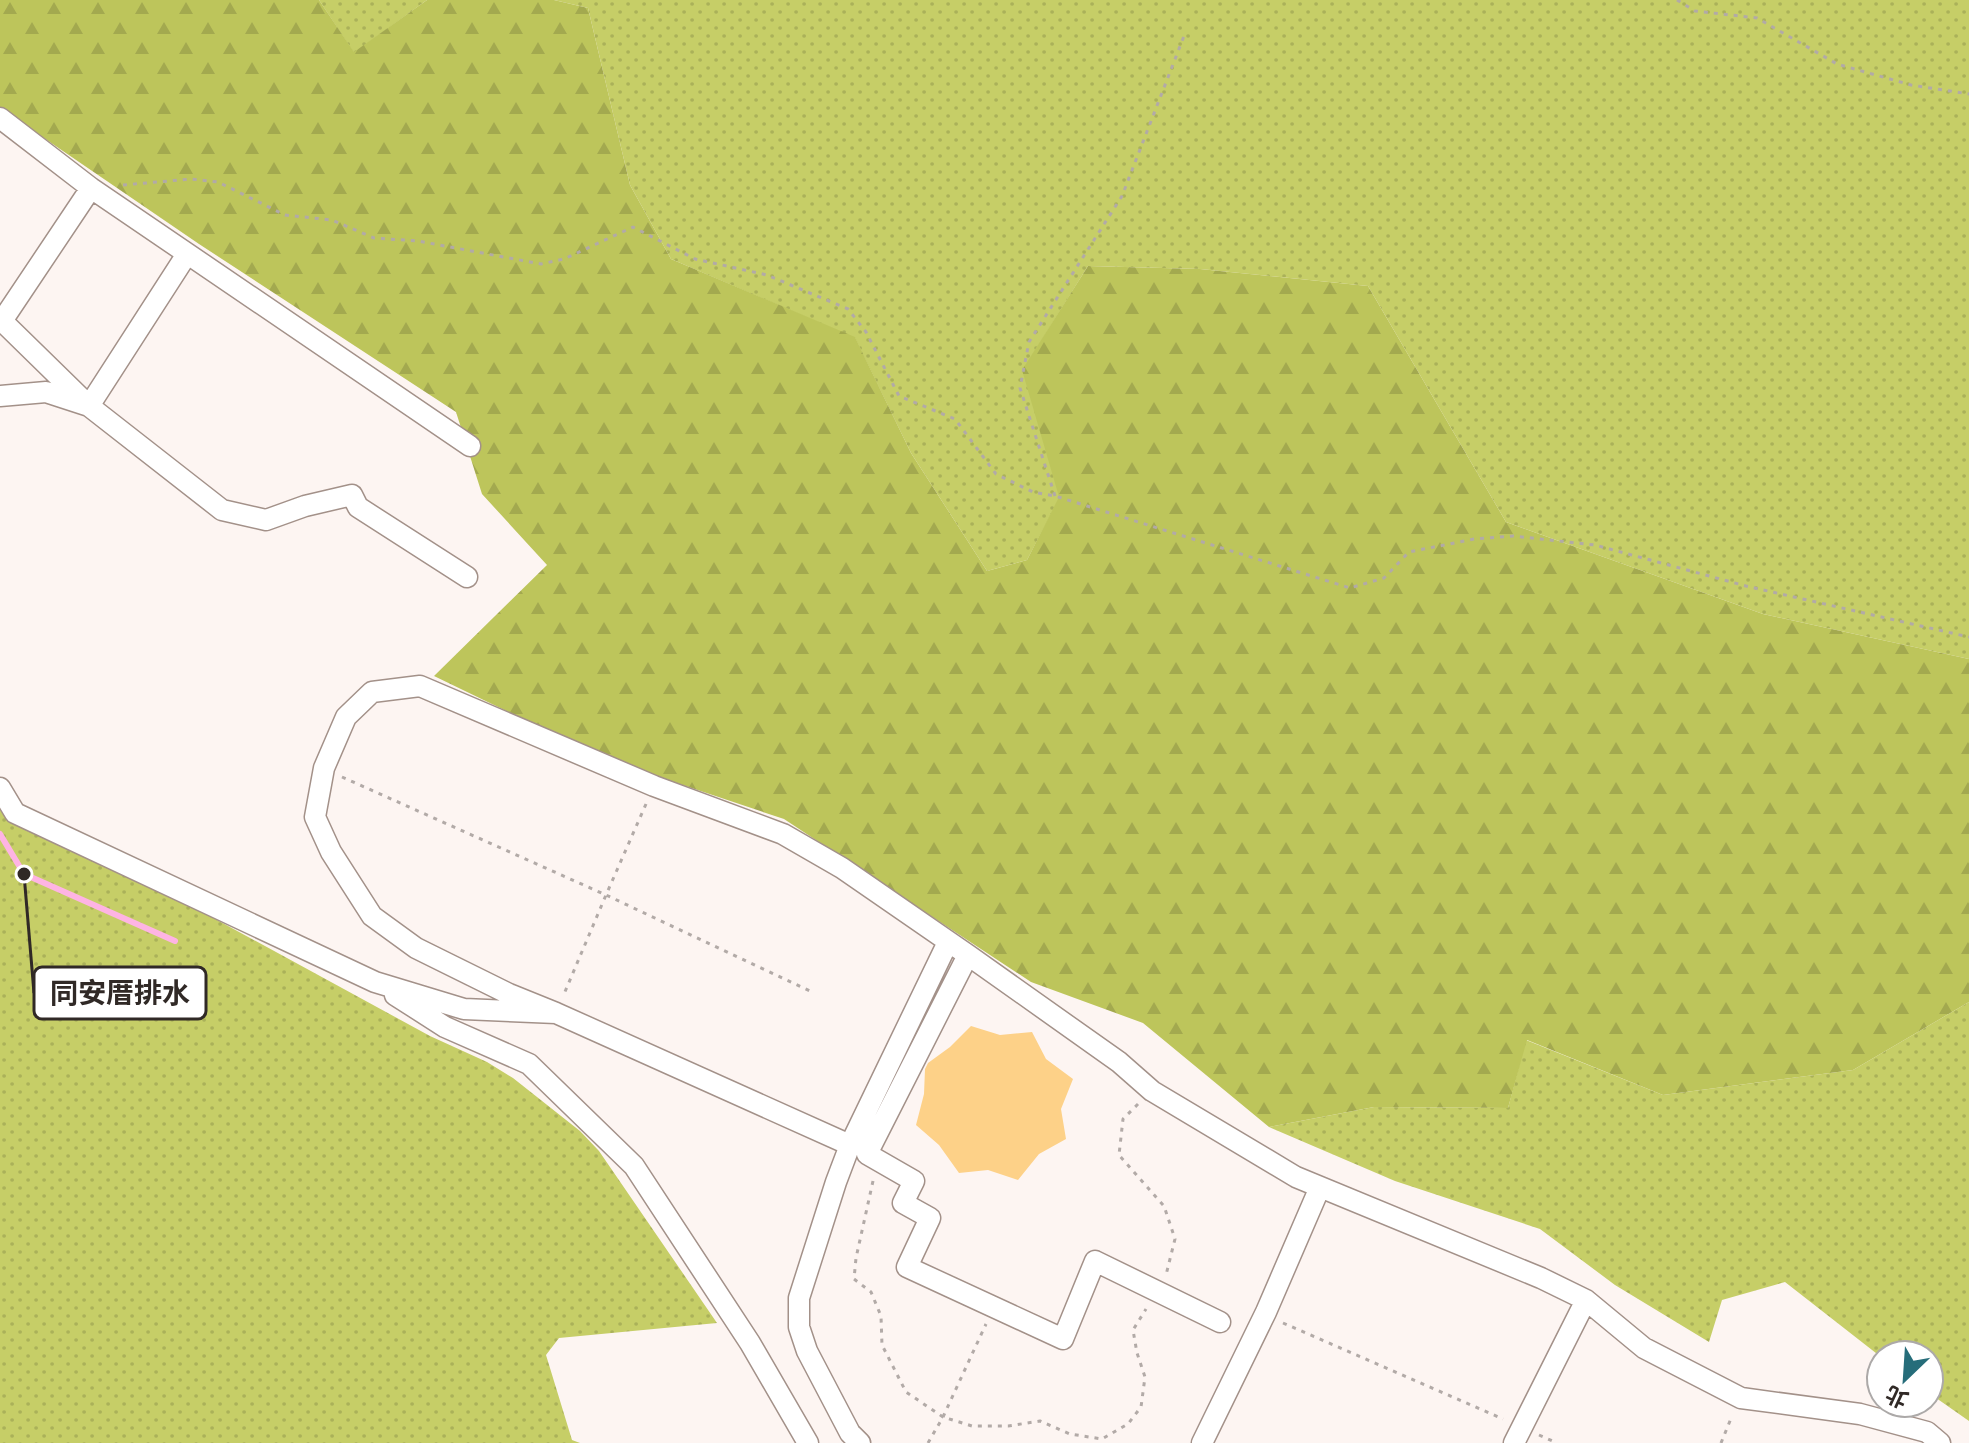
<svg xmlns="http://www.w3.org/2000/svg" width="1969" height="1443" viewBox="0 0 1969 1443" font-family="Raleway,'Noto Sans TC',sans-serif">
<defs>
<pattern id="grass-dots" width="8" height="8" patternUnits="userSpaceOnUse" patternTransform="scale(2)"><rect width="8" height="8" fill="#c6ce67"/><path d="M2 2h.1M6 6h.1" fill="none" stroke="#aab159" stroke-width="1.8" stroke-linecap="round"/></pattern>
<pattern id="forest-firs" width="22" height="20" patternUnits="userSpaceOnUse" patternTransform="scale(2)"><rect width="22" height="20" fill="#bdc55b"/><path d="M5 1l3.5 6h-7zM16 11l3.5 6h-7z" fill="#a3a94f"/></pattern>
</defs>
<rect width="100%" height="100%" fill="#fdf5f2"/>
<path fill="url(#grass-dots)" d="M319,0H427L354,53Z
M554,0H1969V659L1763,614L1506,522L1368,286L1200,269L1088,266L1023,370L1060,497L1027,560L987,571L911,453L855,338L671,259L630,185L588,8Z
M0,797L21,813L430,1036L487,1062L513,1078L580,1131L599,1151L717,1323L559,1338L546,1355L572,1440L580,1443H0Z
M1969,1002V1421L1929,1393V1355H1881V1357L1785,1282L1722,1300L1709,1342L1615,1285L1540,1229L1395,1181L1269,1127L1374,1107L1508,1108L1526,1040L1663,1095L1853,1070Z"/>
<path fill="url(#forest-firs)" d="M0,0H319L354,52L427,0H554L588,8L630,185L671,259L855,337L911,453L987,571L1027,560L1059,497L1022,370L1088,266L1200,269L1368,286L1506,522L1763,614L1969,659V1002L1853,1070L1663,1095L1527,1040L1508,1108L1374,1107L1269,1127L1143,1023L1031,982L784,819L608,760L434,676L547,565L482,494L456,412L199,244L0,108Z"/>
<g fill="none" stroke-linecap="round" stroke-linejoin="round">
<path stroke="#feb4e3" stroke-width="6" d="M0,834L24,874L175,941"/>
</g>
<path fill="#fdd188" d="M971,1026L1000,1035L1032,1032L1046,1059L1073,1079L1061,1109L1066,1139L1039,1154L1018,1180L988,1170L959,1173L939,1145L916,1125L924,1094L925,1069L928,1063L950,1047Z"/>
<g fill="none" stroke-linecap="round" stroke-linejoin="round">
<g stroke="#a39189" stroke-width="23">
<path id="minor" d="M0,118L91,188L470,446
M91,188L2,321L89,406L222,510L266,520L305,506L352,495L358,507L467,577
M0,396L46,392L89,406L187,254
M0,788L15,813L375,982L464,1009L556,1013L850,1145
M968,955L867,1154L914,1181L903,1203L930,1218L907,1267L1063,1339L1095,1261L1220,1322
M395,995L445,1027L529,1064L634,1166L750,1343L808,1443
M556,1013L509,994L416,948L372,916L331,852L315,817L324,768L346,717L372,692L420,686L654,786L783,834L842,868L968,955L1119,1062L1152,1091L1296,1177L1541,1278L1586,1300L1644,1348L1741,1398L1860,1414L1927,1432L1940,1443
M860,1443L850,1433L807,1351L799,1327V1298L836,1182L850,1145L948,942
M1202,1443L1266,1312L1320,1187
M1514,1443L1586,1300"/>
</g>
<path stroke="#b2aaa7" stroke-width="3" stroke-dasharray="4 6" stroke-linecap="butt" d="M1677,0L1695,11L1757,18L1837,64L1911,85L1969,94
M123,185L191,179L218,182L285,215L332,220L374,238L418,241L541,264L564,259L633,227L695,259L767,275L848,309L866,332L899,396L955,419L996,474L1033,492L1055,496L1350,588L1384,578L1409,552L1474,539L1513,536L1595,545L1746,586L1969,637
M1055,496L1020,388L1029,342L1122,196L1184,36
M342,777L606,895L564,994
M646,804L606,895L812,992
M1138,1104L1123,1119L1119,1155L1164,1206L1175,1239L1166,1275
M873,1181L856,1258L854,1279L871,1292L881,1316L882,1345L906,1392L943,1417L972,1426H1008L1040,1421L1070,1434L1102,1439L1128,1424L1141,1407L1145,1377L1137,1353L1133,1330L1146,1309
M1283,1323L1503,1419
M1539,1435L1557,1443
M928,1443L943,1417L986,1324
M1721,1443L1732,1416"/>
<use href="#minor" stroke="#fff" stroke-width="20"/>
</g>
<path fill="none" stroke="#302926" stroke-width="3" d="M24 874L34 993"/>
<circle fill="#302926" stroke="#fff" stroke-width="3" cx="24" cy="874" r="8"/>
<rect fill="#fff" stroke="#302926" stroke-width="3" x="34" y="967" width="172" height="52" rx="8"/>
<g font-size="28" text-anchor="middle" font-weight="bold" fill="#302926">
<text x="120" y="1003">同安厝排水</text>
</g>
<g transform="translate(1905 1379) rotate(205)"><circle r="38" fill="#ffffff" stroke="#aca9a8" stroke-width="2"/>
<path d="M0-6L14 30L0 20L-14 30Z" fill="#266d7a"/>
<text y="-12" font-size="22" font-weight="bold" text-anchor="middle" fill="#302926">北</text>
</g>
</svg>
